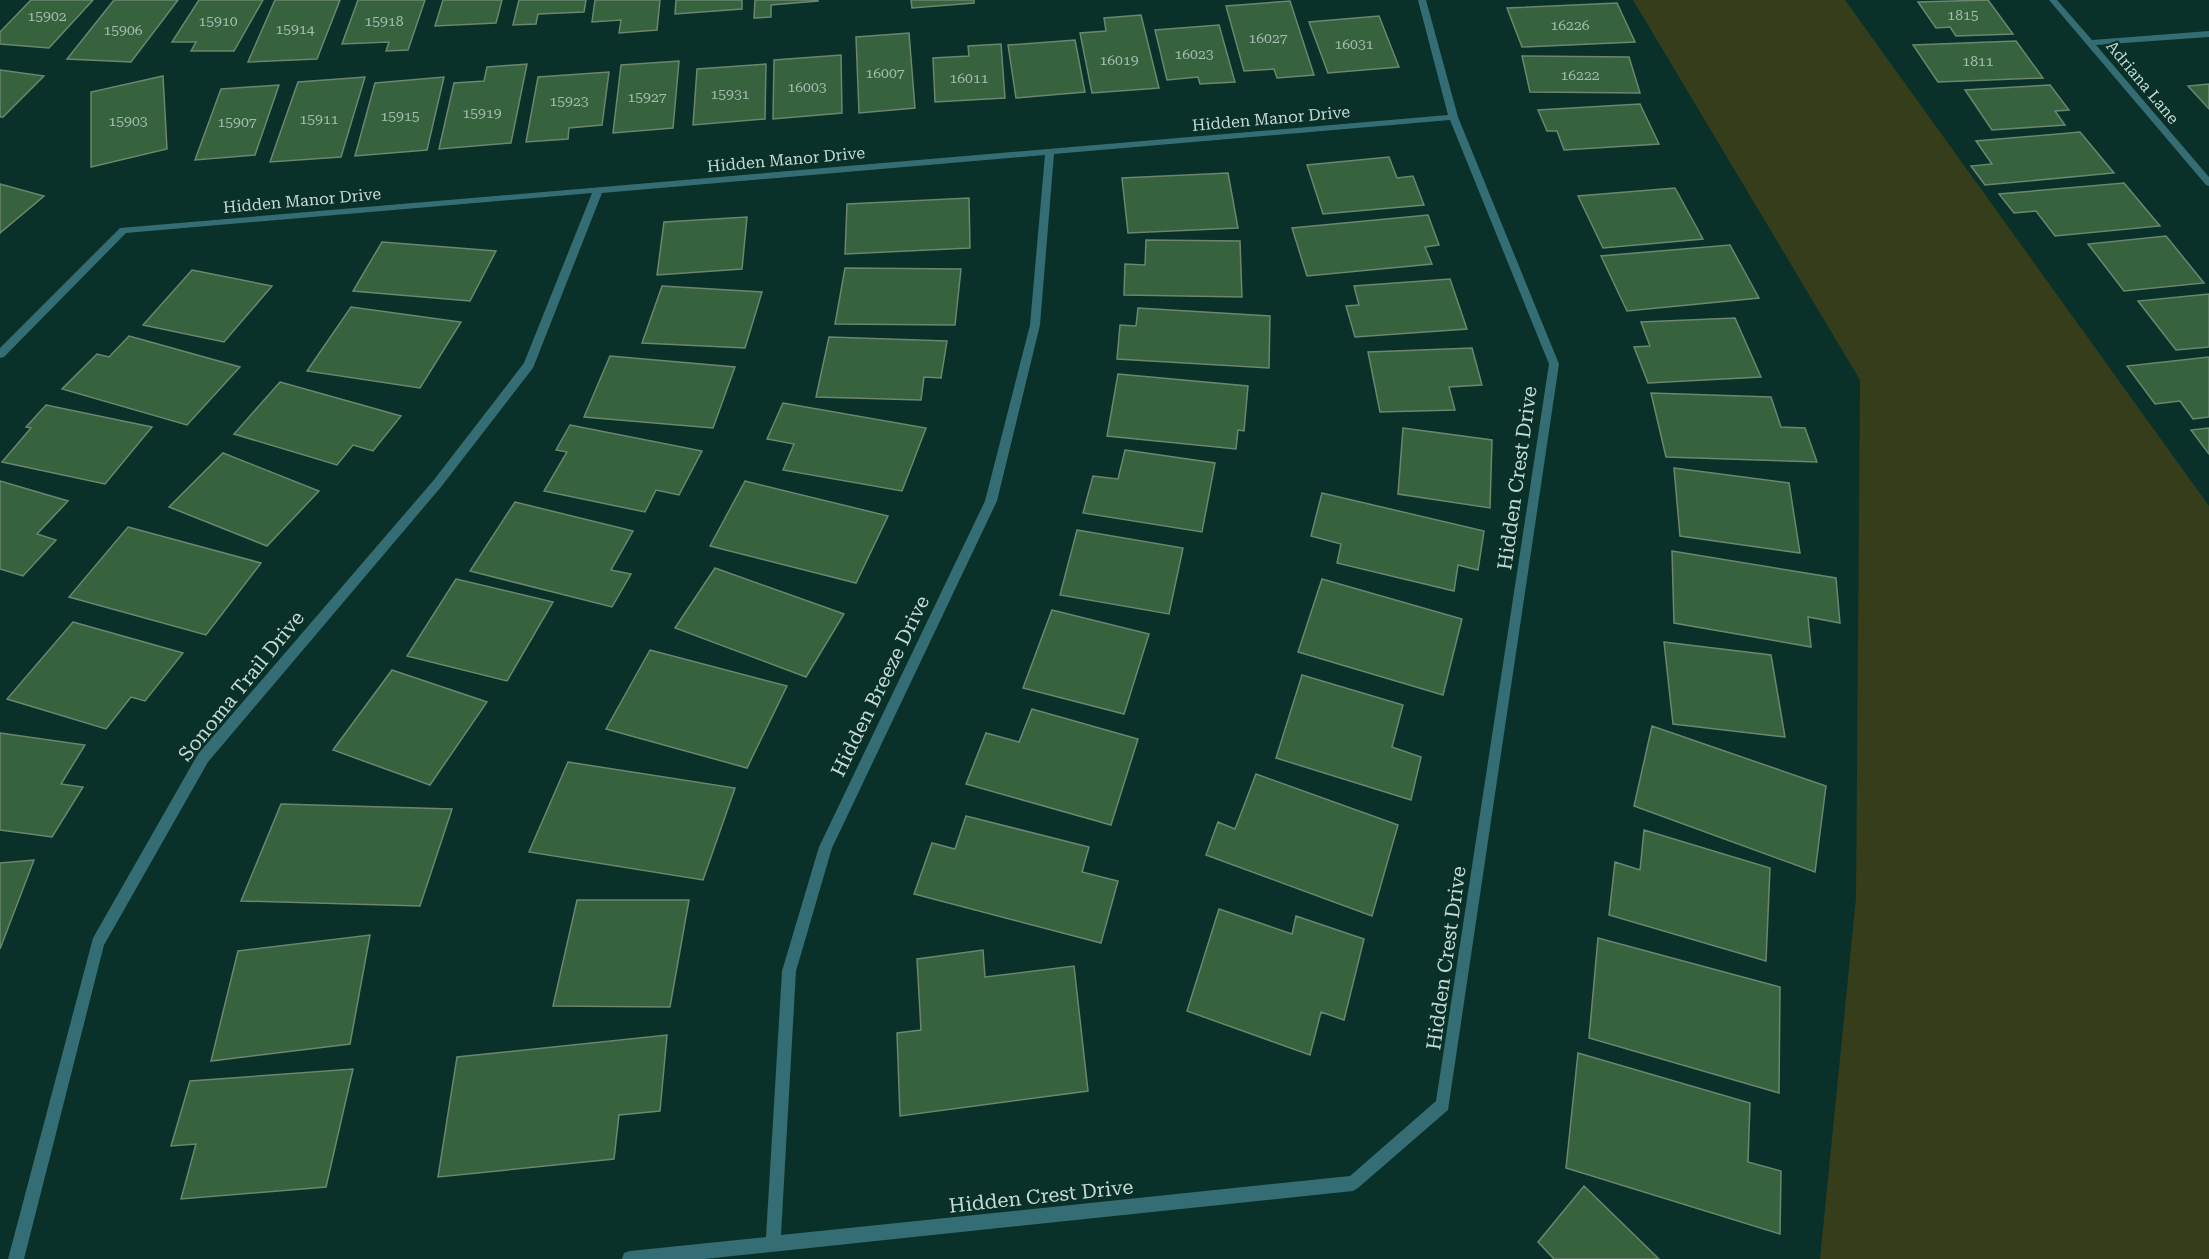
<svg xmlns="http://www.w3.org/2000/svg" width="2209" height="1259" viewBox="0 0 2209 1259" font-family="'Roboto Serif',serif">
<rect width="100%" height="100%" fill="#093129"/>
<path fill="#353d1b" d="M1633,0H1845L2209,506V1259H1820L1856,898L1860,380Z"/>
<path fill="#37623e" stroke="#6b866f" stroke-width="1.5" d="M31,0H93L49,48L0,44V32Z
M114,0H178L131,62L67,59Z
M199,0H263L234,51H191L196,42H172Z
M275,0H340L317,59L248,62Z
M358,0H425L408,50L386,51L389,42L342,44Z
M443,0H502L496,23L435,26Z
M519,0H586L584,12L538,14L536,24L513,25Z
M595,0H660L657,30L619,33L621,20L592,22Z
M676,0H742V9L675,14Z
M755,0H818V1L771,5V17L754,18Z
M911,0H974V3L912,8Z
M1988,0L2013,34L1956,36L1950,27L1936,28L1918,2Z
M1290,1L1314,75L1277,78L1274,69L1244,71L1226,6Z
M1617,3L1635,42L1522,47L1507,8Z
M1141,15L1159,88L1092,93L1080,33L1106,31L1104,18Z
M1379,16L1399,67L1328,73L1309,22Z
M1219,25L1235,82L1200,84L1198,77L1167,80L1155,30Z
M909,33L915,108L859,113L856,37Z
M1075,40L1085,92L1016,98L1008,45Z
M2016,41L2043,78L1938,82L1913,45Z
M1001,44L1005,98L935,102L933,58L969,56L968,46Z
M841,55L842,113L773,119L774,60Z
M1522,56L1629,57L1640,93L1530,92Z
M679,61L673,128L613,133L621,65Z
M527,64L511,143L439,149L454,83L484,81L487,67Z
M766,64L765,119L693,125L697,69Z
M0,70L44,76L3,117H0Z
M609,72L602,125L569,128L568,139L526,142L538,77Z
M163,76L167,149L91,167V92Z
M365,77L341,157L270,162L298,82Z
M444,77L427,150L355,156L375,83Z
M2209,84V109L2188,86Z
M279,85L255,155L195,160L221,89Z
M2050,85L2069,110L2055,111L2065,125L1992,130L1965,90Z
M1640,104L1659,144L1564,150L1557,131H1547L1538,110Z
M2080,132L2114,173L1985,185L1971,166L1992,164L1976,141Z
M1389,157L1397,178L1413,176L1424,205L1323,214L1307,165Z
M1228,173L1238,228L1128,233L1122,178Z
M2124,183L2160,226L2055,236L2036,211L2014,213L1999,194Z
M0,184L44,196L0,233Z
M1675,188L1703,239L1603,248L1578,196Z
M969,198L970,248L845,254L847,204Z
M1428,215L1439,245L1425,247L1432,264L1307,276L1292,228Z
M747,217L742,269L657,275L664,222Z
M2166,236L2204,283L2124,291L2088,244Z
M1146,240L1240,241L1242,297L1124,295L1125,264L1145,265Z
M382,242L496,251L470,301L353,291Z
M1730,245L1759,298L1627,311L1601,256Z
M845,268L961,269L955,325L835,324Z
M192,270L272,286L224,342L143,325Z
M1450,279L1467,329L1355,337L1346,306L1359,305L1354,286Z
M662,286L762,292L745,348L642,343Z
M2209,294V347L2176,350L2138,301Z
M351,307L461,322L420,388L307,371Z
M1138,308L1270,316L1269,368L1117,359L1120,325L1136,326Z
M1735,318L1761,377L1648,383L1634,347L1650,346L1641,322Z
M129,336L240,367L187,425L62,389L97,354L109,357Z
M829,337L947,341L941,378L924,377L921,400L816,397Z
M1472,348L1482,385L1449,387L1455,410L1380,412L1368,352Z
M610,356L735,367L713,428L584,417Z
M2209,357V417L2193,419L2180,401L2155,404L2127,366Z
M1118,374L1248,386L1244,431L1238,430L1236,449L1107,436Z
M280,382L401,416L373,451L353,445L337,465L234,434Z
M1651,393L1771,397L1781,427L1805,428L1817,462L1666,457Z
M783,403L926,428L902,491L783,470L794,444L767,439Z
M46,405L152,427L105,484L2,462L31,428L26,427Z
M570,425L702,451L679,495L656,490L645,512L544,491L567,452L556,450Z
M1403,428L1492,440L1490,508L1398,494Z
M2209,428V454L2191,430Z
M1125,450L1215,463L1202,532L1083,513L1093,476L1118,479Z
M223,453L319,491L267,546L169,507Z
M1674,468L1789,483L1800,553L1680,536Z
M0,481L68,501L37,534L56,540L23,576L0,569Z
M745,481L888,516L856,583L710,546Z
M1322,493L1484,531L1478,570L1458,565L1454,591L1337,563L1341,544L1311,536Z
M515,502L633,531L611,570L631,574L612,607L470,571Z
M128,527L261,563L206,635L69,597Z
M1077,530L1183,548L1169,614L1060,595Z
M1672,551L1836,578L1840,623L1808,617L1811,647L1674,623Z
M715,568L844,614L806,677L675,628Z
M456,579L553,602L507,681L407,656Z
M1322,579L1462,619L1443,695L1298,652Z
M1052,610L1149,634L1124,714L1023,688Z
M73,622L183,653L145,701L131,697L106,729L7,699Z
M1664,642L1771,655L1785,737L1673,724Z
M650,650L787,686L747,768L606,729Z
M392,670L487,702L430,785L333,750Z
M1302,675L1403,705L1392,747L1421,757L1411,800L1276,758Z
M1032,709L1138,739L1111,825L966,784L986,733L1019,742Z
M1652,726L1826,786L1815,872L1634,806Z
M0,733L85,745L61,784L83,787L52,837L0,830Z
M568,762L735,788L703,880L529,852Z
M1256,774L1398,825L1372,916L1206,855L1218,822L1235,829Z
M281,804L452,809L420,906L241,901Z
M966,816L1089,847L1082,872L1118,881L1101,943L914,894L932,843L955,849Z
M1644,830L1770,868L1766,961L1609,915L1615,862L1640,870Z
M34,860L0,949V863Z
M577,900H689L670,1007L553,1006Z
M1219,909L1292,934L1296,916L1364,939L1344,1020L1321,1012L1310,1055L1187,1011Z
M370,935L350,1044L211,1061L238,951Z
M1598,938L1780,987L1779,1093L1589,1038Z
M983,950L985,977L1074,966L1088,1091L900,1116L897,1033L921,1030L917,959Z
M667,1035L660,1111L619,1115L614,1159L438,1177L457,1057Z
M1578,1053L1750,1103L1748,1162L1781,1171L1780,1234L1566,1168Z
M353,1069L326,1187L181,1199L196,1144L171,1146L190,1081Z
M1584,1186L1659,1259H1554L1538,1242Z"/>
<g fill="none" stroke-linecap="round" stroke-linejoin="round">
<path fill="#346d73" fill-rule="evenodd" d="M1418,0H1426L1458,117L1559,364L1448,1110L1358,1188L1353,1191L704,1259H622L624,1253L630,1251L766,1237L782,971L819,847L985,501L1030,325L1045,155L602,193L533,368L441,487L208,762L104,945L24,1259H8L93,938L198,754L433,481L524,363L592,193L126,233L4,357L0,358V348L120,228L1448,115ZM1450,120L1549,364L1436,1101L1350,1176L781,1235L796,971L832,848L997,501L1040,325L1054,154Z
M2049,0H2057L2092,40L2209,31V37L2096,45L2209,177V186L2206,185Z"/>
</g>
<g text-anchor="middle" stroke-width="4.5" stroke-linejoin="round" paint-order="stroke">
<g font-size="14" fill="#a3bdaf">
<text x="1963" y="20">1815</text>
<text x="47" y="21">15902</text>
<text x="218" y="26">15910</text>
<text x="384" y="26">15918</text>
<text x="1570" y="30">16226</text>
<text x="295" y="34">15914</text>
<text x="123" y="35">15906</text>
<text x="1268" y="43">16027</text>
<text x="1354" y="49">16031</text>
<text x="1194" y="59">16023</text>
<text x="1119" y="65">16019</text>
<text x="1978" y="66">1811</text>
<text x="885" y="78">16007</text>
<text x="1580" y="80">16222</text>
<text x="969" y="83">16011</text>
<text x="807" y="92">16003</text>
<text x="730" y="99">15931</text>
<text x="647" y="102">15927</text>
<text x="569" y="106">15923</text>
<text x="482" y="118">15919</text>
<text x="400" y="121">15915</text>
<text x="319" y="124">15911</text>
<text x="128" y="126">15903</text>
<text x="237" y="127">15907</text>
</g>
<g font-size="16" fill="#c7dbd5" stroke="#093129">
<text transform="translate(2143 82) rotate(50)" y="6">Adriana Lane</text>
<text transform="translate(1271 118) rotate(-5)" y="6">Hidden Manor Drive</text>
<text transform="translate(786 159) rotate(-5)" y="6">Hidden Manor Drive</text>
<text transform="translate(302 200) rotate(-5)" y="6">Hidden Manor Drive</text>
</g>
<g font-size="20" fill="#c7dbd5" stroke="#093129">
<text transform="translate(1517 478) rotate(-82)" y="7">Hidden Crest Drive</text>
<text transform="translate(241 686) rotate(-51)" y="7">Sonoma Trail Drive</text>
<text transform="translate(880 686) rotate(-64)" y="7">Hidden Breeze Drive</text>
<text transform="translate(1446 958) rotate(-82)" y="7">Hidden Crest Drive</text>
<text transform="translate(1041 1196) rotate(-6)" y="7">Hidden Crest Drive</text>
</g>
</g>
</svg>
